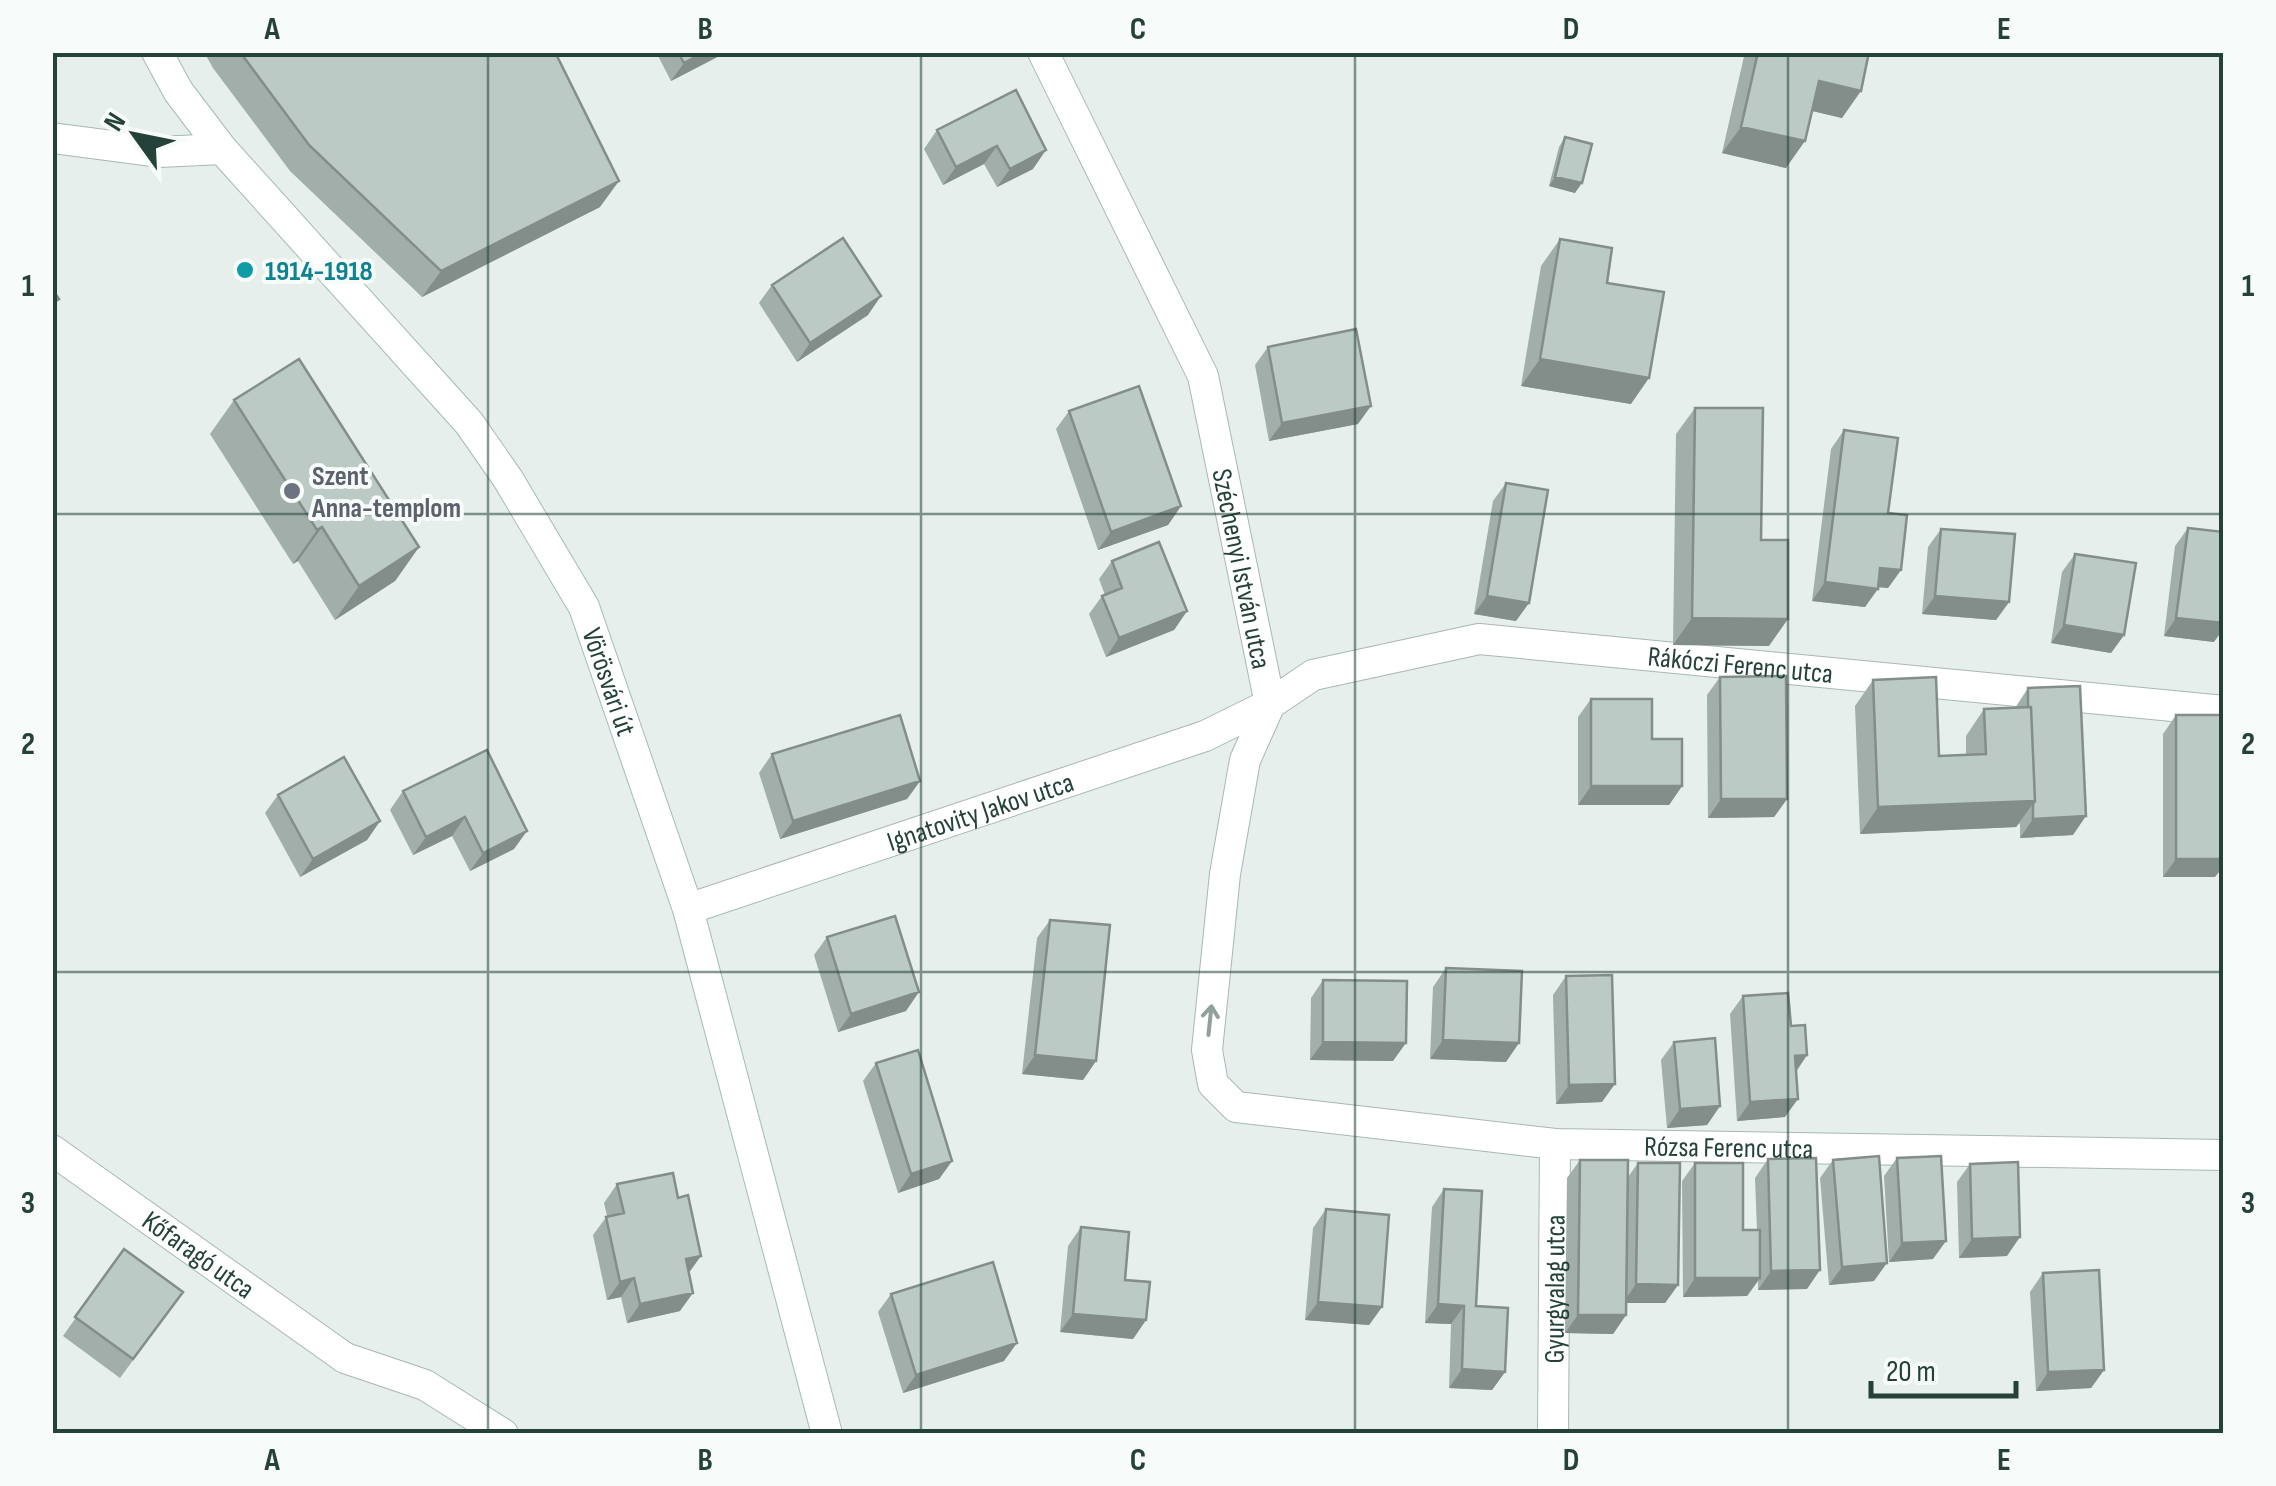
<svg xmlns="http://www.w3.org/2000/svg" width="2276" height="1486" viewBox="0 0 2276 1486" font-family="'Sofia Sans Condensed',sans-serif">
<rect width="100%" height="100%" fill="#e6efeb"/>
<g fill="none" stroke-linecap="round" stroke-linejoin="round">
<g stroke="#a8b8b2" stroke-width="32">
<path id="service" d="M345,1358L425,1385L503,1434"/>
</g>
<g stroke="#a8b8b2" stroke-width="32">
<g id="minor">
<path id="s1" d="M1043,52L1203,376L1270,704L1245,760L1225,874L1207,1050L1213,1084L1236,1107L1555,1144L2224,1155"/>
<path d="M52,138L159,152L222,149"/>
<path id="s2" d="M688,909L1205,736L1270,704L1313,675L1479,639L2224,711"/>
<path id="s3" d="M52,1150L345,1358"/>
<path id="s4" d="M1553,1434L1555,1144"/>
</g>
</g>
<g stroke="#a4bbb3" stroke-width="32">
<g id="secondary">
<path id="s5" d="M157,52L178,91L222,149L469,423L508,479L584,607L688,909L827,1434"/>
</g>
</g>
<use href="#service" stroke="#fff" stroke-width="30"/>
<use href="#minor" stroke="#fff" stroke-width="30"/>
<use href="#secondary" stroke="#fff" stroke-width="30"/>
</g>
<path fill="#a1aea9" d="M204,52H555L600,207L422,297L290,171L213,68Z
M656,52H727L671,81Z
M1745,52H1869L1842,118L1812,111L1786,168L1722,153Z
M1016,90L1033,169L997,187L984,164L943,185L924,149L937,130Z
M1565,137L1575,193L1549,186L1559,147Z
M1560,239L1631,404L1521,386L1541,266Z
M772,285L868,315L797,362L759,303Z
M1268,347L1358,424L1269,441L1255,365Z
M234,400L419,547L395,581L335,620L298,561L293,564L210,434Z
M1695,408L1761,540L1769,646L1673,645L1676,434Z
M1069,411L1181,506L1168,525L1098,550L1056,429Z
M1844,430L1901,570L1888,588L1878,587L1865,607L1812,601L1831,449Z
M1506,483L1516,621L1474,614L1493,501Z
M2188,528L2214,642L2164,636L2175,546Z
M1941,529L2009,602L1996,620L1922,614L1928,547Z
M2075,554L2124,635L2111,653L2051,643L2062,572Z
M1112,561L1187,611L1174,630L1106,657L1089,614L1102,596L1105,595L1099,579Z
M1720,677L1787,799L1774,817L1708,818L1707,695Z
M1873,680L1939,756L1966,755V736L1984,709L2015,708L2028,688L2073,835L2020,838V823L2016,827L1860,834L1855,706Z
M1591,699L1652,739L1682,786L1669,805H1578V717Z
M2176,715L2215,877H2163V734Z
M487,750L514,849L470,871L452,836L413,855L390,810L403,791Z
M772,754L920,781L907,799L780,839L759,773Z
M278,795L380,821L367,840L300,877L265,813Z
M1050,920L1096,1061L1083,1080L1022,1074L1037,938Z
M827,937L906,1011L838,1032L814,955Z
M1446,968L1506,1062L1430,1059L1433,987Z
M1566,976L1602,1102L1556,1104L1553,995Z
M1323,980L1393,1061L1310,1060L1311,998Z
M1743,996L1791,1026L1807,1055L1796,1072L1785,1117L1737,1121L1730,1014Z
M1674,1042L1720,1106L1707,1125L1667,1128L1661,1060Z
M876,1063L952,1161L939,1179L898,1193L863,1081Z
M1897,1158L1933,1259L1889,1262L1884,1176Z
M1768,1159L1807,1289L1758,1290V1281L1747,1296L1683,1297L1682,1181L1695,1163L1743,1230H1757L1755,1178Z
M1580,1160L1628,1177L1638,1163L1678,1285L1665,1303H1626V1315L1613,1334L1565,1333L1567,1178Z
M1833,1160L1874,1281L1829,1285L1820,1178Z
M1970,1164L2007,1256L1959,1258L1957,1182Z
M617,1184L689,1274L680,1311L627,1323L621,1297L607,1300L593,1235L607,1216L604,1203Z
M1444,1189L1476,1306L1505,1372L1492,1390L1449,1388L1451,1324L1425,1323L1432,1207Z
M1326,1209L1382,1307L1369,1325L1305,1320L1313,1228Z
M1081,1227L1125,1280L1146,1320L1133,1339L1060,1332L1068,1246Z
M124,1249L183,1292L120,1378L63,1336Z
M2043,1273L2104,1370L2091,1388L2036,1391L2030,1292Z
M891,1294L1004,1361L903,1393L878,1312Z"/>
<path fill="#838d89" d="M704,52H727L671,81L684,63Z
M1819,81L1861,91L1842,118L1800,108Z
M1741,127L1805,141L1786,168L1722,153Z
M997,146L984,164L943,185L956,167Z
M1046,150L1033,169L997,187L1010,169Z
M1555,177L1582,183L1575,193L1549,186Z
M619,181L600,207L422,297L441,271Z
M881,296L868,315L797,362L810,343Z
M1540,359L1649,378L1631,404L1521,386Z
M1371,406L1358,424L1269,441L1282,423Z
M1181,506L1168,525L1098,550L1111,532Z
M322,527L298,561L293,564L317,530Z
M419,547L395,581L335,620L359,586Z
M1880,568L1901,570L1888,588L1867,586Z
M1825,582L1878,589L1865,607L1812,601Z
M1487,596L1529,603L1516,621L1474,614Z
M1935,596L2009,602L1996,620L1922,614Z
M1187,611L1174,630L1106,657L1119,638Z
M1692,618L1788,619L1769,646L1673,645Z
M2176,618L2224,623V628L2214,642L2164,636Z
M2064,625L2124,635L2111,653L2051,643Z
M920,781L907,799L780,839L793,821Z
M1591,786H1682L1669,805H1578Z
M1721,799H1787L1774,817L1708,818Z
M2035,801L2016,827L1860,834L1878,807Z
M2086,816L2073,835L2020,838L2033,819Z
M465,817L452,836L413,855L426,837Z
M380,821L367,840L300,877L313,859Z
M527,831L514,849L470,871L483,853Z
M2176,859H2224V866L2215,877H2163Z
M919,992L906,1011L838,1032L851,1014Z
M1443,1040L1519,1043L1506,1062L1430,1059Z
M1323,1042L1406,1043L1393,1061L1310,1060Z
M1035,1055L1096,1061L1083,1080L1022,1074Z
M1807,1055L1794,1074L1795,1056Z
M1615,1084L1602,1102L1556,1104L1569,1085Z
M1798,1099L1785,1117L1737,1121L1750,1102Z
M1720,1106L1707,1125L1667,1128L1680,1109Z
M952,1161L939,1179L898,1193L911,1174Z
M2020,1237L2007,1256L1959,1258L1972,1239Z
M1946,1241L1933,1259L1889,1262L1902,1243Z
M701,1256L688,1274L686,1259Z
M1887,1263L1874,1281L1829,1285L1842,1267Z
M1820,1270L1807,1289L1758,1290L1771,1271Z
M634,1278L621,1297L607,1300L620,1282Z
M1695,1278H1760L1747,1296L1683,1297Z
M1636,1284L1678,1285L1665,1303H1623Z
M693,1293L680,1311L627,1323L640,1304Z
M1318,1302L1382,1307L1369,1325L1305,1320Z
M1438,1304L1464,1306L1451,1324L1425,1323Z
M1073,1314L1146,1320L1133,1339L1060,1332Z
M1578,1315H1626L1613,1334L1565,1333Z
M1017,1343L1004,1361L903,1393L916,1375Z
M1462,1369L1505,1372L1492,1390L1449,1388Z
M2104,1370L2091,1388L2036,1391L2048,1372Z"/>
<path fill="#bbcac4" stroke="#838d89" stroke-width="2.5" d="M240,52H555L619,181L441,271L309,145Z
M678,52H704L684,63Z
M1758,52H1869L1861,91L1819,81L1805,141L1741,127Z
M1016,90L1046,150L1010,169L997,146L956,167L937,130Z
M1565,137L1592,144L1582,183L1555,177Z
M843,238L881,296L810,343L772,285Z
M1560,239L1612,248L1607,283L1664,292L1649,378L1540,359Z
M52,289L59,299L52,303Z
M1356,329L1371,406L1282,423L1268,347Z
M299,359L419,547L359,586L322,527L317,530L234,400Z
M1139,386L1181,506L1111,532L1069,411Z
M1695,408H1763L1761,540H1788V619L1692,618Z
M1844,430L1898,438L1888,513L1907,515L1901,570L1880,568L1878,589L1825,582Z
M1506,483L1548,490L1529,603L1487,596Z
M2188,528L2224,532V623L2176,618Z
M1941,529L2015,534L2009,602L1935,596Z
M1159,542L1187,611L1119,638L1102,596L1122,588L1112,561Z
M2075,554L2136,563L2124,635L2064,625Z
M1786,676L1787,799H1721L1720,677Z
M1936,677L1939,756L1986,754L1984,709L2031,707L2035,801L1878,807L1873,680Z
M2080,686L2086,816L2033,819V804L2035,801L2031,707H2028V688Z
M1591,699H1652V739H1682V786H1591Z
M900,715L920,781L793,821L772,754Z
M2176,715H2224V859H2176Z
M487,750L527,831L483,853L465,817L426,837L403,791Z
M344,757L380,821L313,859L278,795Z
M895,916L919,992L851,1014L827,937Z
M1050,920L1110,925L1096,1061L1035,1055Z
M1446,968L1522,971L1519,1043L1443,1040Z
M1612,975L1615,1084L1569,1085L1566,976Z
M1323,980L1407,981L1406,1043L1323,1042Z
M1788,993L1791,1026L1805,1025L1807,1055L1795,1056L1798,1099L1750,1102L1743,996Z
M1715,1038L1720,1106L1680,1109L1674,1042Z
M918,1050L952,1161L911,1174L876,1063Z
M1879,1156L1887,1263L1842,1267L1833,1160Z
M1941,1156L1946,1241L1902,1243L1897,1158Z
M1816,1158L1820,1270L1771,1271L1768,1159Z
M1580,1160H1628L1626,1315H1578Z
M2018,1162L2020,1237L1972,1239L1970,1164Z
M1638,1163H1680L1678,1285L1636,1284Z
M1695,1163H1743V1230H1760V1278H1695Z
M673,1173L678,1198L688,1195L701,1256L686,1259L693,1293L640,1304L634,1278L620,1282L606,1217L624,1213L617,1184Z
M1444,1189L1482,1191L1476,1306L1508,1308L1505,1372L1462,1369L1464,1306L1438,1304Z
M1326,1209L1389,1215L1382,1307L1318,1302Z
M1081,1227L1129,1232L1125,1280L1150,1282L1146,1320L1073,1314Z
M124,1249L183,1292L133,1359L75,1317Z
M993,1262L1017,1343L916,1375L891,1294Z
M2099,1270L2104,1370L2048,1372L2043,1273Z"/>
<defs><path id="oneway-shaft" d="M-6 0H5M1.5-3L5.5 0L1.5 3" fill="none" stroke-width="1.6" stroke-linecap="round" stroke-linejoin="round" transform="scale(2.5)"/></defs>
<use stroke="#92a09c" href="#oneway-shaft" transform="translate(1210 1020) rotate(-84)"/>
<path fill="none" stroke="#24423a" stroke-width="2.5" stroke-opacity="0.55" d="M488,52V1434M921,52V1434M1355,52V1434M1788,52V1434M52,514H2224M52,972H2224"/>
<circle fill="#0f9aa8" stroke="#f7fbf9" stroke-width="4" cx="245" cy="270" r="10"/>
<circle fill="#6b7280" stroke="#f7fbf9" stroke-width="4" cx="292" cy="491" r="10"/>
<g text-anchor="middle" stroke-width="8" stroke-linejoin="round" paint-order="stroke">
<g font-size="28" font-weight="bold" fill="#0d838f" stroke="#f7fbf9" text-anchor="start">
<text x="265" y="280">1914-1918</text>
</g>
<g font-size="28" font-weight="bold" fill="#5b616d" stroke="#f7fbf9" text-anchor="start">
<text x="312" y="485">Szent<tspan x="312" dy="32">Anna-templom</tspan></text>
</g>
<g font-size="28" fill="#24423a" stroke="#f7fbf9">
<text dy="10" stroke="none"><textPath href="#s1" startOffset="558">Széchenyi István utca</textPath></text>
<text dy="10" stroke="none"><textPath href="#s2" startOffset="1102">Rákóczi Ferenc utca</textPath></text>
<text dy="10" stroke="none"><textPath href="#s5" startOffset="782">Vörösvári út</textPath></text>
<text dy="10" stroke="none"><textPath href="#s2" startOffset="308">Ignatovity Jakov utca</textPath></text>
<text dy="10" stroke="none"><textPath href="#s1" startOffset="1612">Rózsa Ferenc utca</textPath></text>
<text dy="10" stroke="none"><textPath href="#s3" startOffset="180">Kőfaragó utca</textPath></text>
<text dy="10" stroke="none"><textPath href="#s4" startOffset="145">Gyurgyalag utca</textPath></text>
</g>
</g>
<rect width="2276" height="1486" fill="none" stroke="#f7fbf9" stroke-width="110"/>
<g transform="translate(135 135) rotate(303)" stroke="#f7fbf9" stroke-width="8" paint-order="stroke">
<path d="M0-8L18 38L0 25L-18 38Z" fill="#24423a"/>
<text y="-15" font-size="28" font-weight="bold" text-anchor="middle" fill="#24423a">N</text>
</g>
<path d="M1871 1381v15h145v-15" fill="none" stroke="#24423a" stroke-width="5"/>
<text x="1886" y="1381" font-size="30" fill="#24423a" stroke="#f7fbf9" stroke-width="8" paint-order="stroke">20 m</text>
<rect x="55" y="55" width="2166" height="1376" fill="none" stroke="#24423a" stroke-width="4"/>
<g font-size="32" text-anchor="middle" font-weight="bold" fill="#24423a">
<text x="272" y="39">A</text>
<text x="705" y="39">B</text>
<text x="1138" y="39">C</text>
<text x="1571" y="39">D</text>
<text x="2004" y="39">E</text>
<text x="28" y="296">1</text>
<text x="2248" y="296">1</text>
<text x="28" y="754">2</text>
<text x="2248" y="754">2</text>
<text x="28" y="1213">3</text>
<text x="2248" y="1213">3</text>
<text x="272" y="1470">A</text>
<text x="705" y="1470">B</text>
<text x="1138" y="1470">C</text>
<text x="1571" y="1470">D</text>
<text x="2004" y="1470">E</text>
</g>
</svg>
